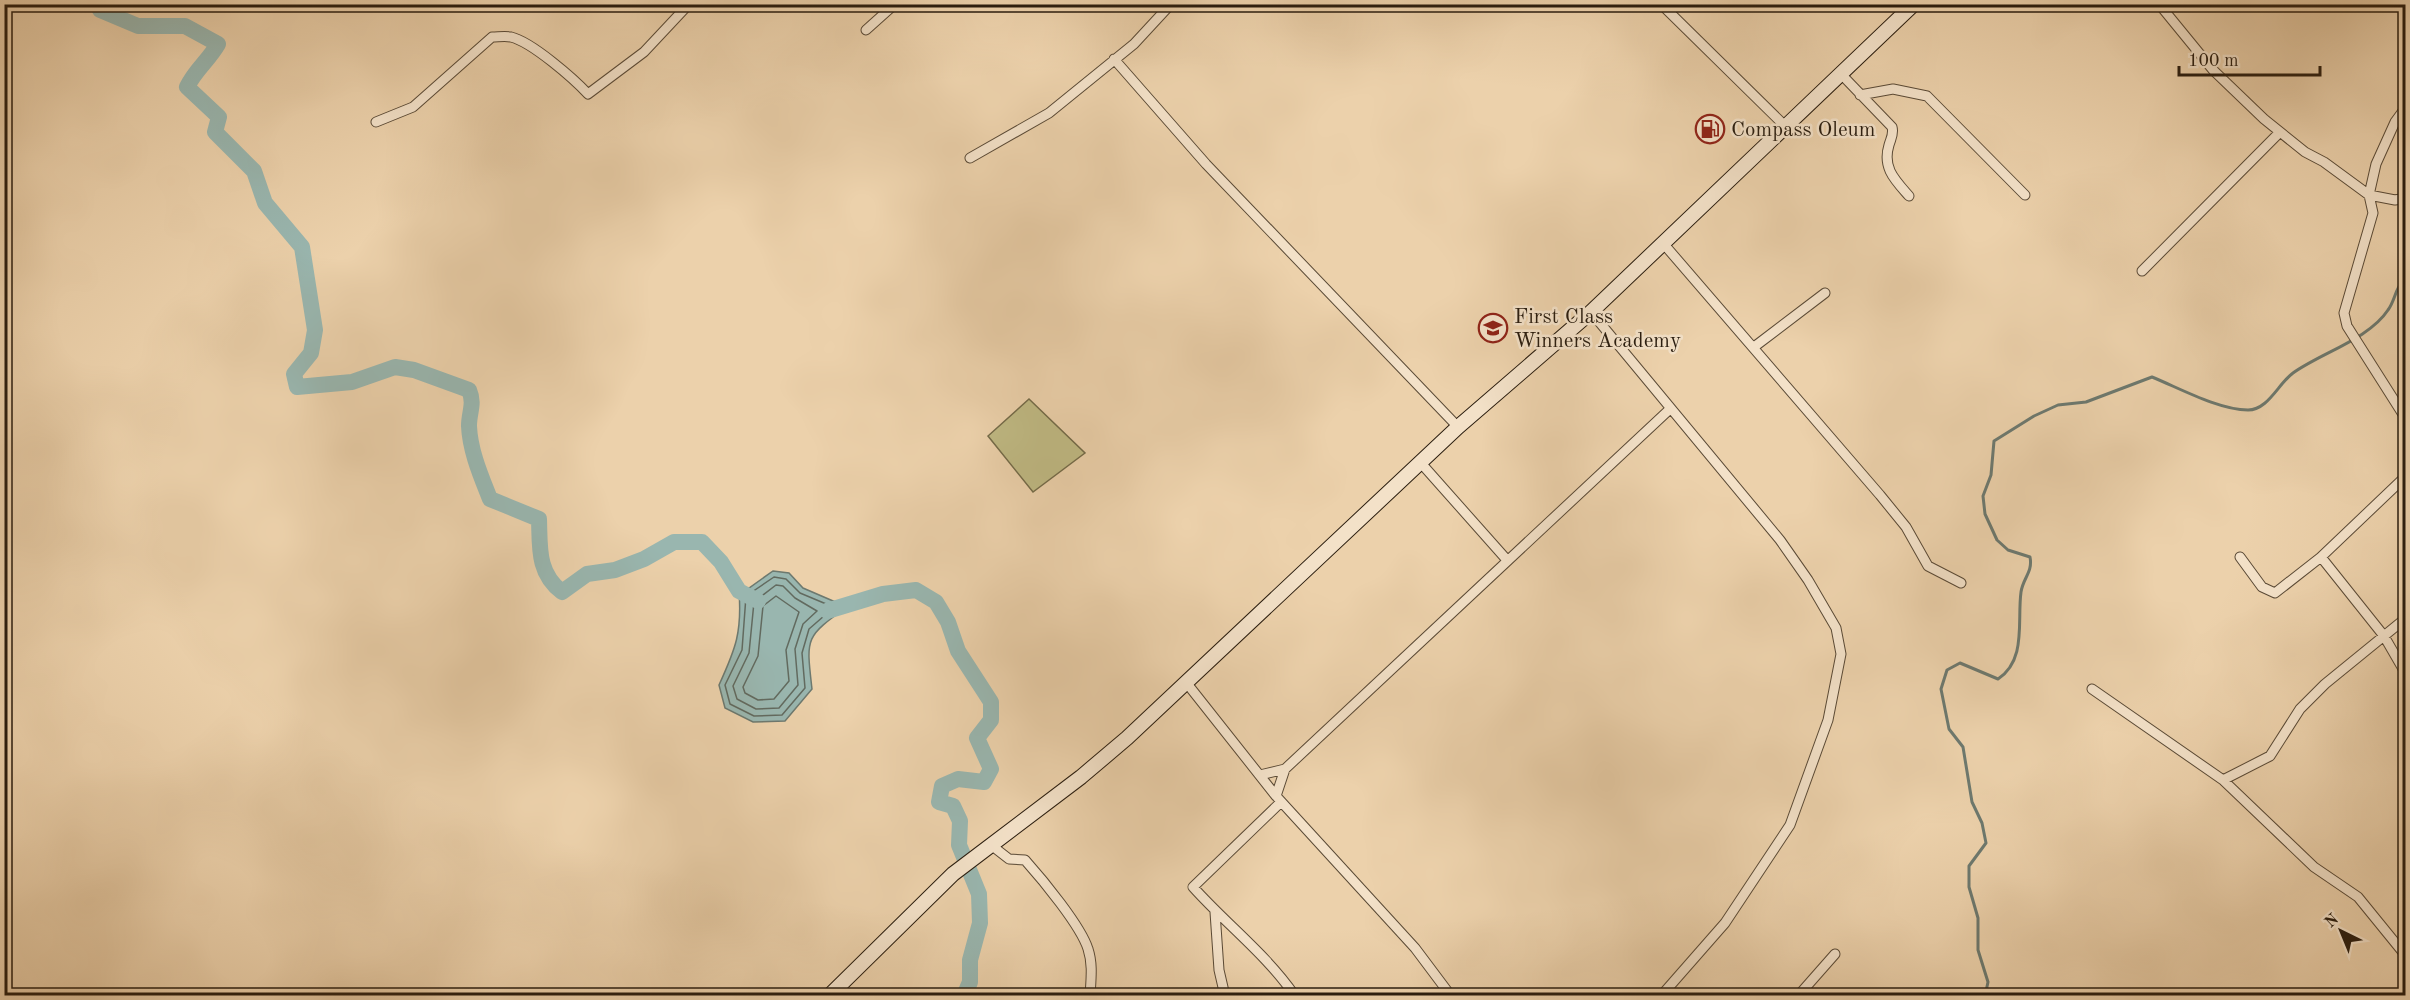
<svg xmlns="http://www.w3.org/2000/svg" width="2410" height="1000" viewBox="0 0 2410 1000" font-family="'Old Standard TT',serif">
<rect width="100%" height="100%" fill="#ecd1ab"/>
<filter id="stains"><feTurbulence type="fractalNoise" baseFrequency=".00333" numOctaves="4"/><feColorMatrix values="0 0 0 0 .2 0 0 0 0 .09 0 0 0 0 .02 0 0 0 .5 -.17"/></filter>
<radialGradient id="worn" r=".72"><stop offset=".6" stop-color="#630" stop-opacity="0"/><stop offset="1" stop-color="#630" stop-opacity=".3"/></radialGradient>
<path fill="#bfb983" stroke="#746b49" stroke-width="1.5" d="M1029,399L1085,453L1033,492L988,436Z"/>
<path fill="#99b6af" stroke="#6d796f" stroke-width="1.5" d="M773,571L789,573L803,588L847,607C805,637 806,637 812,689L785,721L753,722L725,708L719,685C736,648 742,632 739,591L749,588Z"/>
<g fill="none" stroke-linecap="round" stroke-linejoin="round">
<path stroke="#626a5f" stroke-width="1.5" d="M774,577L786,579L800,593L831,606L832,609L809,629L802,653L805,688L782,715L754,716L730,704L725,685L742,650L746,596Z
M776,585L783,586L795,598L817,611L803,624L795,649L798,685L779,708L756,709L737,699L733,686L749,653L754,602Z
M776,596L799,612L786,650L789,681L774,699L758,700L745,693L743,687L758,656L763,606Z"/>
<path stroke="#6d796f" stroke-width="3" d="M1985,996L1988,982L1978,950V918L1969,887V866L1986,843L1982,823L1972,802L1963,747L1949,729L1941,689L1947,670L1960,663L1998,679C2027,660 2017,621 2021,592C2023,578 2033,572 2030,557L2008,550L1997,540L1985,514L1983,496L1991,475L1994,441L2034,416L2058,405L2086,402L2152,377C2179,388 2219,410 2248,410C2268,410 2278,384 2293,373C2321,353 2369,339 2388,310C2396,299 2394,289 2406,278"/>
<path stroke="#99b6af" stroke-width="16" d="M97,4L100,10L138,26H185L218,44C209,60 195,70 187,87L219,117L215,132L254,171L265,203L302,247L315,330L311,353L294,374L297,387L352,382L395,367L414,370L469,390C475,404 469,412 469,426C470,451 481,476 490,499L539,519C540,547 537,573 562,592L587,574L615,570L644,559L674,542H702L721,562L739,591L758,601
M827,611L883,594L916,590L936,602L948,622L958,651L991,702V720L977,738L991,769L984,782L958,779L942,786L939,802L953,806L960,821L959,845L979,894L980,923L970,960V982L964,996"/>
<g stroke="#5a4a36" stroke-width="11">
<path id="street" d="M1661,4L1785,126
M2159,4L2213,70L2264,119L2305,152L2324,162L2369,195L2395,200L2406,198
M866,30L895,4
M1114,59L1206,164L1458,427
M1841,74L1892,127C1894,134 1891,138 1889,145C1882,168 1895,180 1909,196
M1860,95L1893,89L1927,96L2025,195
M2406,107L2395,122L2376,164L2369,195L2373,213L2344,313L2347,326L2406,419
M376,122L413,107L492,37C498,37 505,36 511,37C532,42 574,79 588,94L644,52L689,4
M970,158L1049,113L1134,44L1171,4
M1662,242L1880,495L1906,527L1928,566L1961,583
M2142,271L2280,132
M1591,312L1780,540L1808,580L1836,628L1841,654L1828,720L1790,825L1725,923L1661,996
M1754,347L1825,293
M1420,462L1507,560
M2240,557L2262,587L2275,593L2321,557L2406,476
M2321,557L2384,636L2406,674
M1185,681L1276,796L1415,948L1451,996
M2092,689L2223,780L2314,867L2358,897L2406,956
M1260,775L1285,769
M2223,780L2270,756L2300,709L2325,684L2406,618
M1276,796L1285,769L1670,409
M1281,802L1193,887C1226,924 1267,955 1295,996
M991,845L1009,859L1025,860C1042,879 1081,926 1088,949C1093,964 1091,979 1090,996
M1215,912L1219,970L1225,996
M1798,996L1835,954"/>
</g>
<g stroke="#2a1d0f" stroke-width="16">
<path id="secondary" d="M829,996L953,874L1081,777L1127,738L1458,427L1591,312L1914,4"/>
</g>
<use href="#street" stroke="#f3e1c8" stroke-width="9"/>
<use href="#secondary" stroke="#f3e1c8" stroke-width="14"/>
</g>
<defs>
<g id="fuel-ring" transform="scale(1.5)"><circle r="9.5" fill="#f3e1c8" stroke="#8f2418" stroke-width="1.5"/><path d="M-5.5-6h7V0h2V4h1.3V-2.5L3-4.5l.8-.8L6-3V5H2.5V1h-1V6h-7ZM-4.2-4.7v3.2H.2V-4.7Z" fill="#8f2418"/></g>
<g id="school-ring" transform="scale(1.5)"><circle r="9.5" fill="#f3e1c8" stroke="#8f2418" stroke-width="1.5"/><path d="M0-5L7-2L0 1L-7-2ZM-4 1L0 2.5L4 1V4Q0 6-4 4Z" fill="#8f2418"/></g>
</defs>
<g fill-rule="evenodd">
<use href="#fuel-ring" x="1710" y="129"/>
<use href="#school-ring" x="1493" y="328"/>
</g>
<g text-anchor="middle" stroke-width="5" stroke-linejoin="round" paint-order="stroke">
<g font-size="21" fill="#2a1d0f" stroke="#f3e1c8" text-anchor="start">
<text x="1731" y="136">Compass Oleum</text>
<text x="1514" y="323">First Class<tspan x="1514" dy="24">Winners Academy</tspan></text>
</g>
</g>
<rect width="2410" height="1000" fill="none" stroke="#ecd1ab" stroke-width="24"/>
<rect x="6" y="6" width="2398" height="988" fill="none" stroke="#2a1d0f" stroke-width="3"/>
<rect x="12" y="12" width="2386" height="976" fill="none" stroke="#2a1d0f" stroke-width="1.5"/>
<g transform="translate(2341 931) rotate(317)" stroke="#f3e1c8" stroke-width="4.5" paint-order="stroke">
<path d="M0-4.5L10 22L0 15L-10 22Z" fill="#2a1d0f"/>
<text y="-9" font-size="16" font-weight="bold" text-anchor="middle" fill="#2a1d0f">N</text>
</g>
<path d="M2179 66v9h141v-9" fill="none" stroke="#2a1d0f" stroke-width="3"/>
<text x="2188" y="66" font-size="18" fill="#2a1d0f" stroke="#f3e1c8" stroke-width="4.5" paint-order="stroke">100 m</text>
<rect width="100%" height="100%" filter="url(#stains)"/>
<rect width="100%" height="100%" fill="url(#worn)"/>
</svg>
